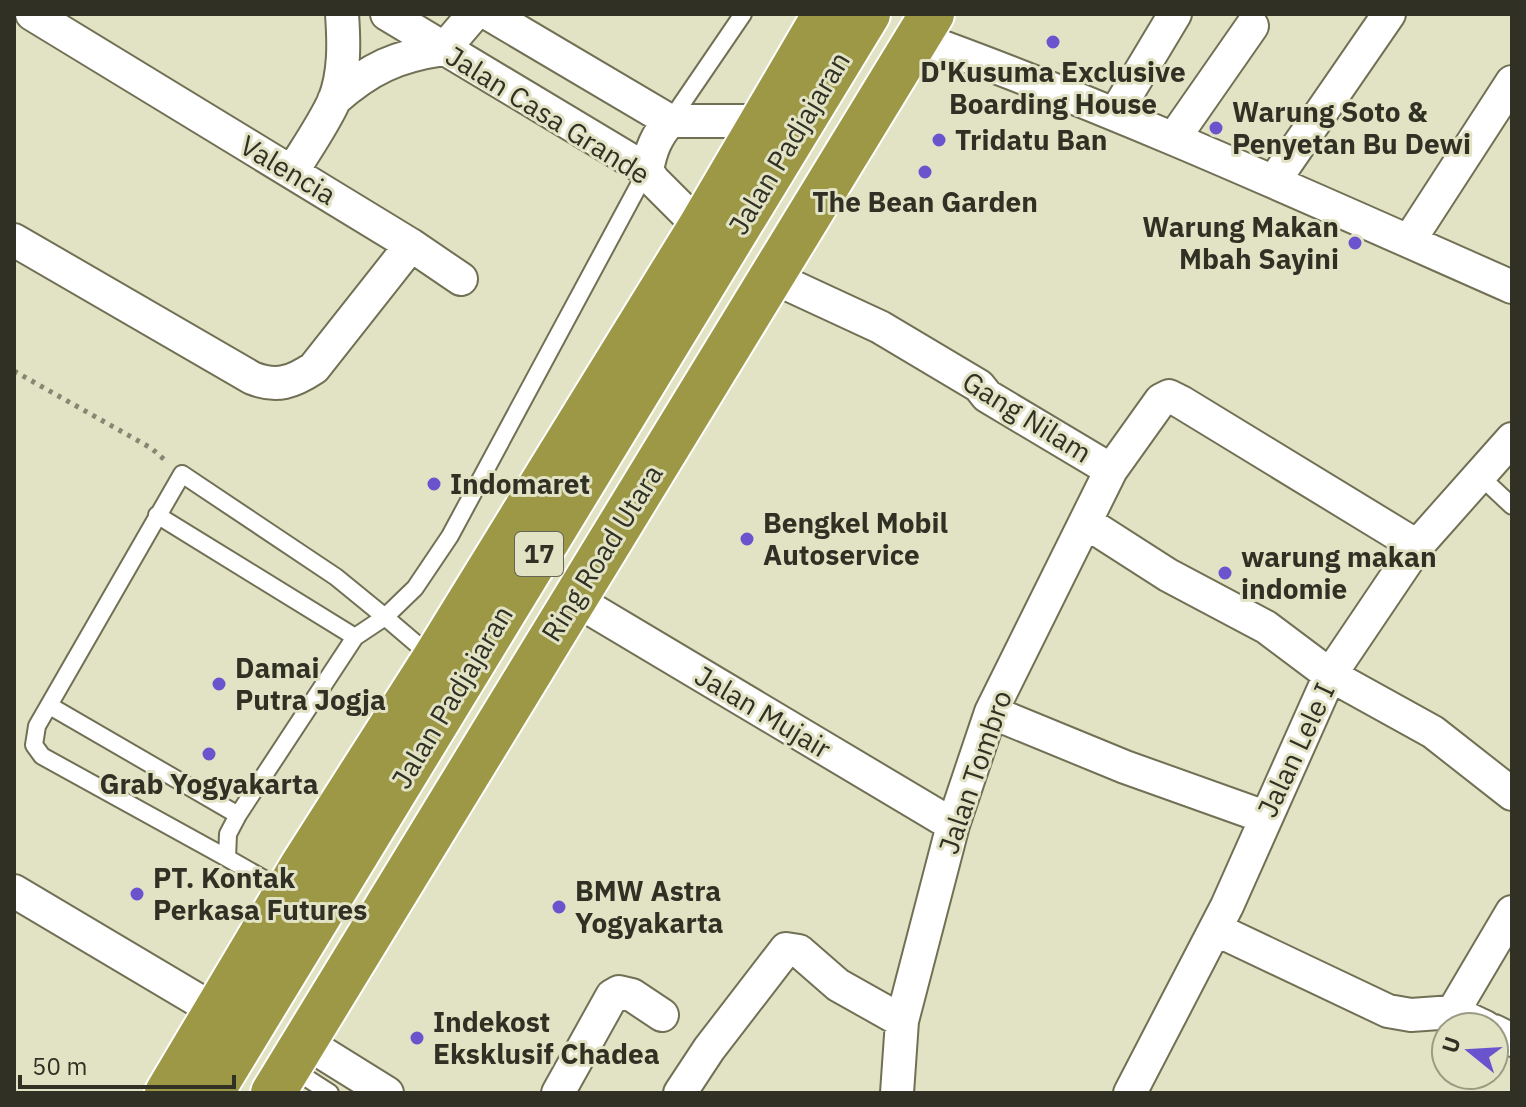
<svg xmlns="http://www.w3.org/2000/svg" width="1526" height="1107" viewBox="0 0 1526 1107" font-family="'IBM Plex Sans',sans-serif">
<rect width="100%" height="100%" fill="#e2e2c4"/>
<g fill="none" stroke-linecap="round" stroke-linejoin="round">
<g stroke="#717055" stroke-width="20">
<path id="lane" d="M670,121L743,14
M1480,476L1512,506
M157,515L355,637
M50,706L238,815
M227,858L42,756L34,745L37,726L182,474L336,577L385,617L415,588L450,536L647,170
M285,891L227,858L228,834L238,815L355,637L385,617L433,658
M291,1068L330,1093"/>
</g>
<g stroke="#717055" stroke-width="36">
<path id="street" d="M387,14L647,170L653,180L700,227
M489,14L670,121H761
M918,38C1120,111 1315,200 1512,287
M334,100C370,68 397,56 444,49L474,14
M1115,114L1175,14
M1174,138L1252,26
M647,170C651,150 656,136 670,121
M292,172C306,149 323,125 334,101C345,74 344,42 342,14
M1274,181L1389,14
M14,240L252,378C277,388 293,382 314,368L411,245L32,14
M1409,241L1512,82
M411,245L461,279
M772,277L880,327L979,386L987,396L1111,470
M1087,523L1168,575L1266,627L1330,675L1433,732L1512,794
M574,599L953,825
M991,712L1125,767L1265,817
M14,891L216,1011
M1215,929L1388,1011L1411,1015L1453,1012L1485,1027
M1453,1012L1512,912
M1494,1031L1512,1040
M305,1042L387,1093
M558,1093L612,996L619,992L632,995L662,1015
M680,1093L709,1049L786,949L799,951L838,985L902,1021
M897,1093L902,1021L953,825L991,712L1111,470L1161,400L1169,396L1181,402L1417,546
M1130,1093L1227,906L1330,675L1417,546L1512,439"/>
</g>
<g stroke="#fff" stroke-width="48">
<path id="highway" d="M167,1093L302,866L434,659L700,227L825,14
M211,1093L868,14
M273,1093L932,14"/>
</g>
<path stroke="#868672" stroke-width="5" stroke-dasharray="4 6" stroke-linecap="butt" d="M14,371L151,448L166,461"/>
<use href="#lane" stroke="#fff" stroke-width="16"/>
<use href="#street" stroke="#fff" stroke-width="32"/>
<use href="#highway" stroke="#9c9845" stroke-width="44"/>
</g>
<g fill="#6a54ce" stroke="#e2e2c4" stroke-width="3">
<circle cx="1053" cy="42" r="8"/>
<circle cx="1216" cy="128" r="8"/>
<circle cx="939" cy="140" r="8"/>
<circle cx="925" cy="172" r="8"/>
<circle cx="1355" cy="243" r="8"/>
<circle cx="434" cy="484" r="8"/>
<circle cx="747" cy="539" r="8"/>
<circle cx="1225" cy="573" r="8"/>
<circle cx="219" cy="684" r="8"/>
<circle cx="209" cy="754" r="8"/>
<circle cx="137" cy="894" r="8"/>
<circle cx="559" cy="907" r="8"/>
<circle cx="417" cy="1038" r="8"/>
</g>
<g text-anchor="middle" stroke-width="6" stroke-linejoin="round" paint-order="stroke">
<rect fill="#e2e2c4" stroke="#656554" stroke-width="2" x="515" y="532" width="48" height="44" rx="6"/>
<g font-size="26" font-weight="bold" fill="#303024">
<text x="539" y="563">17</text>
</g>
<g font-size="28" font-weight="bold" fill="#303024" stroke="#e2e2c4" text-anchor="start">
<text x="1053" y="82" text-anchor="middle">D'Kusuma Exclusive<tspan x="1053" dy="32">Boarding House</tspan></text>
<text x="1232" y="122">Warung Soto &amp;<tspan x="1232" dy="32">Penyetan Bu Dewi</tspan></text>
<text x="955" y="150">Tridatu Ban</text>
<text x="925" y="212" text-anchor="middle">The Bean Garden</text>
<text x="1339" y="237" text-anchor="end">Warung Makan<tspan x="1339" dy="32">Mbah Sayini</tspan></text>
<text x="450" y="494">Indomaret</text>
<text x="763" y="533">Bengkel Mobil<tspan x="763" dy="32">Autoservice</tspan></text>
<text x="1241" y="567">warung makan<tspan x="1241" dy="32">indomie</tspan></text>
<text x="235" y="678">Damai<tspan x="235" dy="32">Putra Jogja</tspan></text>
<text x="209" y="794" text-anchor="middle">Grab Yogyakarta</text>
<text x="153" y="888">PT. Kontak<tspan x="153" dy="32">Perkasa Futures</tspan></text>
<text x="575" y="901">BMW Astra<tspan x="575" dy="32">Yogyakarta</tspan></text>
<text x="433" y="1032">Indekost<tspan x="433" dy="32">Eksklusif Chadea</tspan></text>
</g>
<g font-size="28" fill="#303024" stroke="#e2e2c4">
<text transform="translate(548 115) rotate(32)" y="10">Jalan Casa Grande</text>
<text transform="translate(789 143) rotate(-59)" y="10">Jalan Padjajaran</text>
<text transform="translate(288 170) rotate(31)" y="10">Valencia</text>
<text transform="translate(1027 417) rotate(32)" y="10">Gang Nilam</text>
<text transform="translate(602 553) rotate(-58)" y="10">Ring Road Utara</text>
<text transform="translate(452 697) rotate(-59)" y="10">Jalan Padjajaran</text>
<text transform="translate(763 712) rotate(31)" y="10">Jalan Mujair</text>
<text transform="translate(1296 750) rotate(-65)" y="10">Jalan Lele I</text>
<text transform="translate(975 772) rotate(-71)" y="10">Jalan Tombro</text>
</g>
</g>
<rect width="1526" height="1107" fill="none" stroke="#303024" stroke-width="32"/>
<g transform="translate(1470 1051) rotate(288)"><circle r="38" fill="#e2e2c4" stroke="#9b9b84" stroke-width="2"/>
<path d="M0-6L14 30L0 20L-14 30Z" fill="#6a54ce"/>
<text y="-12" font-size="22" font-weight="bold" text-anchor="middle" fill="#303024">U</text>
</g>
<path d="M20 1075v12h214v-12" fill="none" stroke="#303024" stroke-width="4"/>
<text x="32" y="1075" font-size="24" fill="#303024" stroke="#e2e2c4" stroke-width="6" paint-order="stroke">50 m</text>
</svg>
